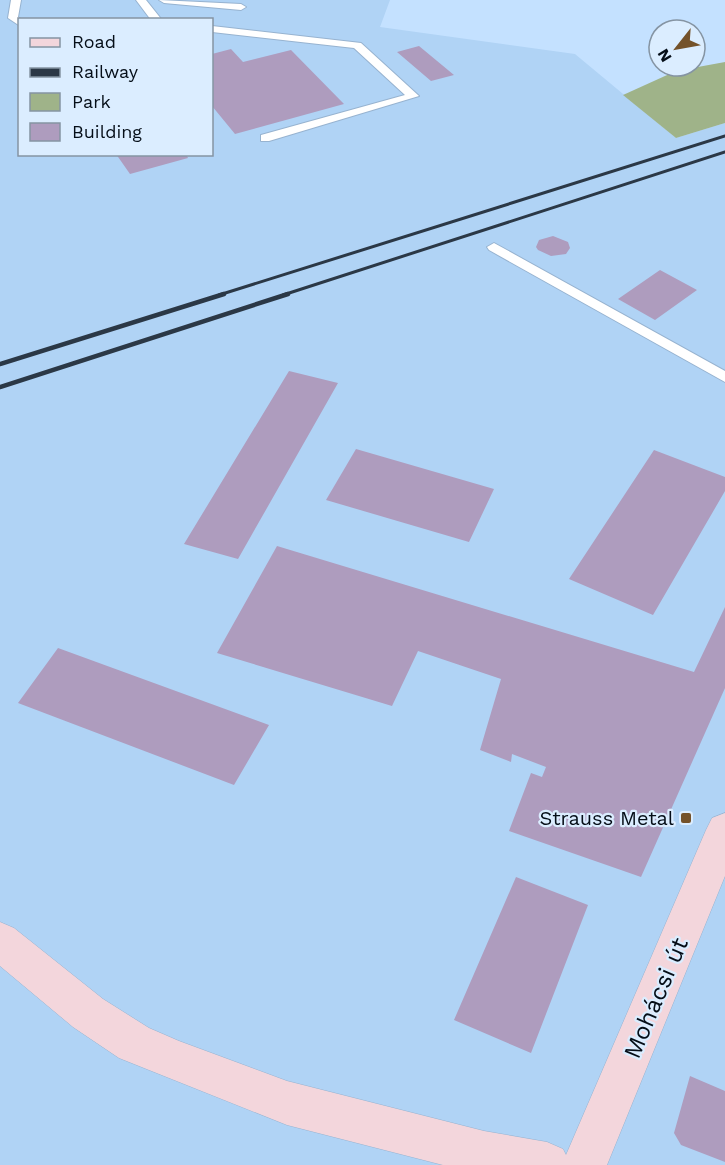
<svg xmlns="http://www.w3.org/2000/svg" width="725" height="1165" viewBox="0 0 725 1165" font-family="'Work Sans',sans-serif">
<rect width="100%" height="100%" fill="#c4e1ff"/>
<path fill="#b0d3f5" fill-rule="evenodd" d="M0,0H390L380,27L575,54L676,138L725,123V1165H0ZM20,20H212V154H20Z"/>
<path fill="#9fb389" d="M725,62V123L676,138L623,95L676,71Z"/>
<path fill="#ae9cbe" d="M419,46L454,75L431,81L397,52Z
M231,49L243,62L291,50L344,104L235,134L212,106V54Z
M116,154H186L188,158L130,174Z
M553,236L568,242L570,248L566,254L551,256L538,250L536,247L539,240Z
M660,270L697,290L655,320L618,299Z
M289,371L338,383L238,559L184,544Z
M356,449L494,489L469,542L326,500Z
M654,450L725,477V491L653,615L569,579Z
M277,546L694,672L725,607V688L641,877L509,831L531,773L542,777L546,767L512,754L511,762L480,750L501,679L418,651L392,706L217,653Z
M58,648L269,725L234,785L18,703Z
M516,877L588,905L531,1053L454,1020Z
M690,1076L725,1091V1162L681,1145L674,1133Z"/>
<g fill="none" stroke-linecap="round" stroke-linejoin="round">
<g stroke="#97b3d0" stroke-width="2">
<path id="lane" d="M11,0H21L18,17L22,20H20V26L8,18Z
M136,0H146L162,20H151Z
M159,0L241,4L246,7L241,10L164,3Z
M212,26L361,43L419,96L269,141H261V135L405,95L354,48L212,32Z
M494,243L725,371V382L489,250L487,247Z"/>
</g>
<g stroke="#97b3d0" stroke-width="1">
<path id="secondary" d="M725,813V876L607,1165H443L287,1125L119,1058L73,1027L0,966V922L14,928L103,999L149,1028L179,1041L287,1081L484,1131L547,1142L563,1149L566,1155L706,830L712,818Z"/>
</g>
<use href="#lane" fill="#fff" fill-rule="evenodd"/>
<use href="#secondary" fill="#f3d6dc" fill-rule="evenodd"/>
<path stroke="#2b3846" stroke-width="3" d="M219,295L725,136
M283,295L725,152"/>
<path stroke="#2b3846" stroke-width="4.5" d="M0,364L224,294
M0,387L288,294"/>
</g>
<rect fill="#74522a" stroke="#dbedff" stroke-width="2" x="680" y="812" width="12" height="12" rx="3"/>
<g text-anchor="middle" stroke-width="4.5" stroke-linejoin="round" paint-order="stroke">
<g font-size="20" fill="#050e18" stroke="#dbedff" text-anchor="end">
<text x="674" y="825">Strauss Metal</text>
</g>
<g font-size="24" fill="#050e18" stroke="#dbedff">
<text transform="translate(656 998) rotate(-67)" y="8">Mohácsi út</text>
</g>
</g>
<rect x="18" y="18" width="195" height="138" fill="#dbedff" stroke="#8594a3" stroke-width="1.5"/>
<rect x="30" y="38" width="30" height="9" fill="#f3d6dc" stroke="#8594a3" stroke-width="1.5"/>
<text x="72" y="48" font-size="18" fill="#050e18">Road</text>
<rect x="30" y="68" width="30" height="9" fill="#2b3846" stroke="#8594a3" stroke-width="1.5"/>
<text x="72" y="78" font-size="18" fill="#050e18">Railway</text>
<rect x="30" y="93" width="30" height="18" fill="#9fb389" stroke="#8594a3" stroke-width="1.5"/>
<text x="72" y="108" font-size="18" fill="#050e18">Park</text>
<rect x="30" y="123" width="30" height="18" fill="#ae9cbe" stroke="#8594a3" stroke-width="1.5"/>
<text x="72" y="138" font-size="18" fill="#050e18">Building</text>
<g transform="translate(677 48) rotate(239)"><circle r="28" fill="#dbedff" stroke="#8594a3" stroke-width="1.5"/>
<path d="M0-4.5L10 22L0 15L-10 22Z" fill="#74522a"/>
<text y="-9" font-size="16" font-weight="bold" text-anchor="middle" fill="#050e18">N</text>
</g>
</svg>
